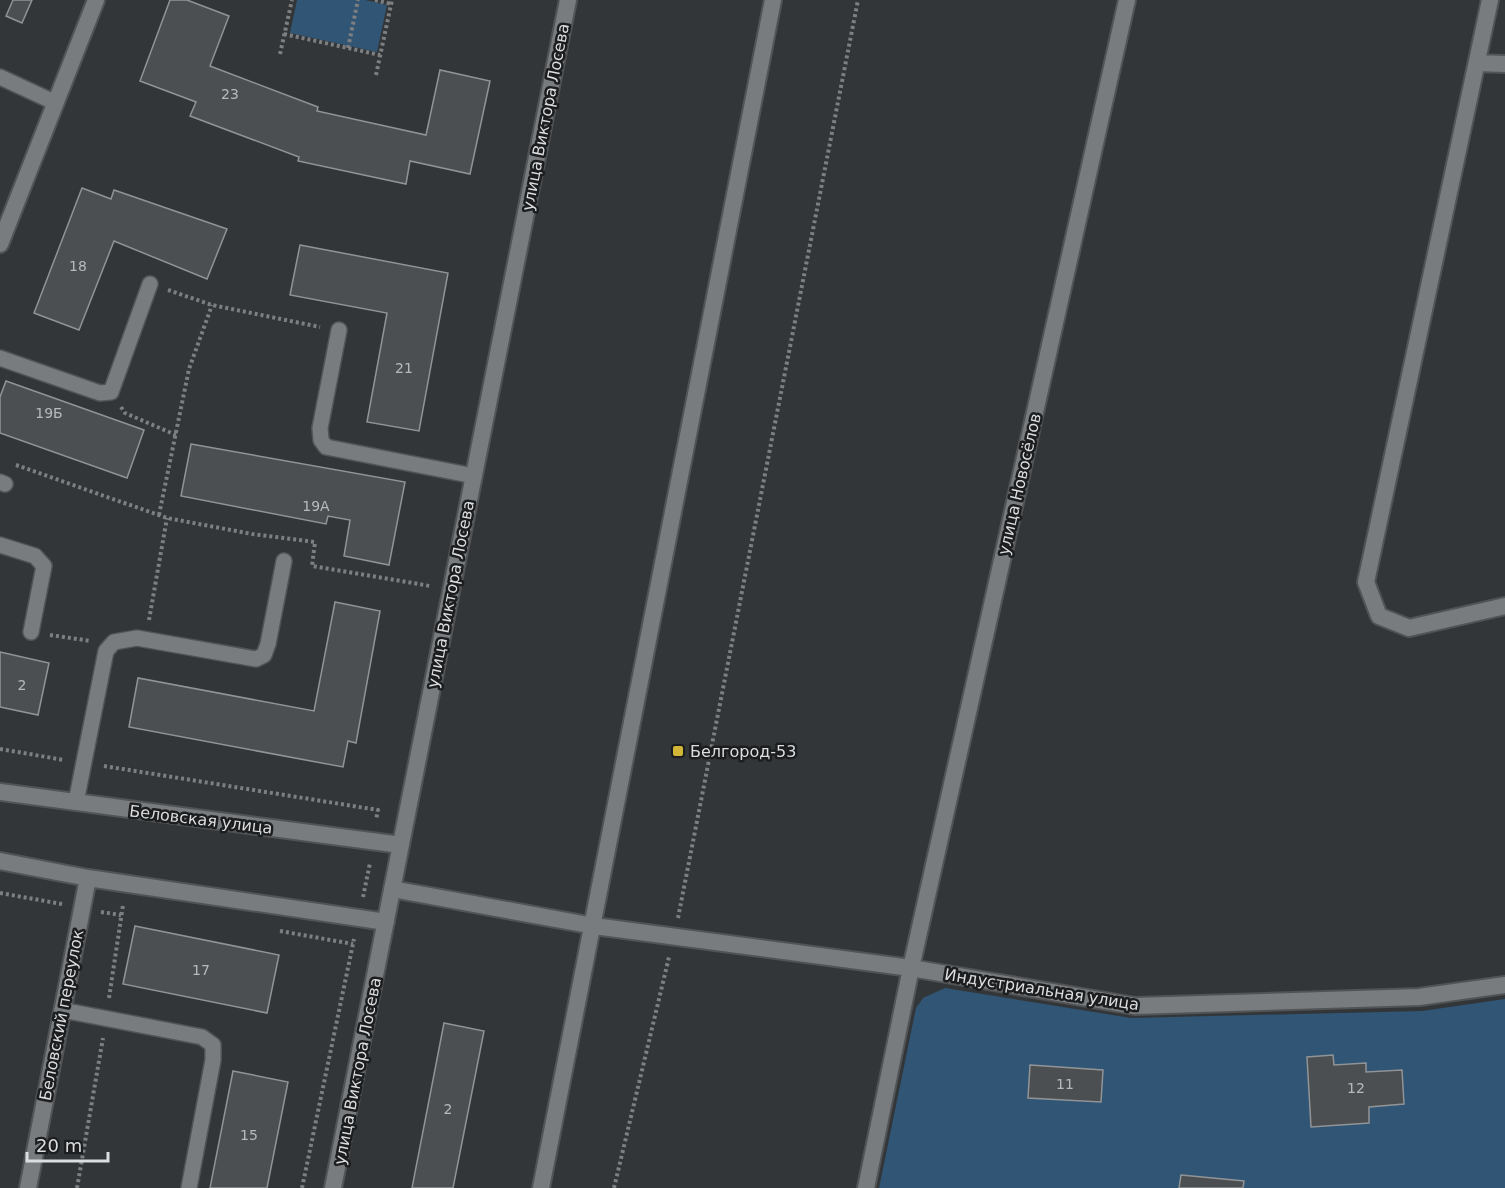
<svg xmlns="http://www.w3.org/2000/svg" width="1505" height="1188" viewBox="0 0 1505 1188" font-family="'DejaVu Sans',sans-serif">
<rect width="100%" height="100%" fill="#333638"/>
<path fill="#315574" d="M297,0H365L387,5L377,52L290,33Z
M945,988L1131,1018L1422,1011L1505,999V1188H879L916,1008L923,998Z"/>
<path fill="#4c4f52" stroke="#919497" stroke-width="1.5" d="M13,0H32L22,23L6,16Z
M170,0H187L229,16L210,66L318,107L317,111L426,135L440,70L490,81L470,174L410,161L406,184L298,161L299,157L190,116L196,102L140,81Z
M82,188L111,199L114,190L227,229L207,279L114,241L79,330L34,313Z
M300,245L448,273L419,431L367,422L387,313L290,295Z
M6,381L144,430L127,478L0,433V397Z
M191,444L405,482L389,565L344,556L350,520L328,516L326,524L181,496Z
M335,602L380,611L356,743L348,741L343,767L129,727L138,678L314,711Z
M0,652L49,663L38,715L0,707Z
M135,926L279,955L267,1013L123,984Z
M444,1023L484,1031L453,1188H412Z
M1333,1055L1334,1065L1366,1063V1072L1402,1070L1404,1104L1369,1107V1123L1311,1127L1307,1057Z
M1030,1065L1103,1070L1101,1102L1028,1098Z
M233,1071L288,1082L267,1188H210Z
M1181,1175L1244,1181L1243,1188H1179Z"/>
<g fill="none" stroke-linecap="round" stroke-linejoin="round">
<g stroke="#515355" stroke-width="18">
<path id="service" d="M0,77L56,103
M339,330L320,428L321,440L326,447L474,476
M0,358L100,393L111,392L150,284
M0,482L5,484
M0,545L35,556L44,566L31,632
M76,802L106,651L114,642L137,638L256,659L264,655L268,644L284,561
M62,1010L202,1037L213,1045V1060L189,1188"/>
</g>
<g stroke="#515355" stroke-width="20">
<path id="minor" d="M1490,0L1366,582L1379,616L1409,628L1505,606
M1478,63L1505,64
M0,244L96,0
M0,792L401,845
M0,861L88,878L386,922
M392,889L594,926L911,968L1135,1006L1419,997L1505,985
M28,1188L88,878
M333,1188L568,0
M866,1188L911,968L1127,0"/>
</g>
<g stroke="#515355" stroke-width="20">
<path id="tertiary" d="M541,1188L773,0"/>
</g>
<path stroke="#7d7f81" stroke-width="4" stroke-dasharray="3 3" stroke-linecap="butt" d="M375,0L391,4
M284,34L380,55
M348,48L358,0
M280,54L292,0
M376,75L392,0
M168,290L212,305L320,327
M121,407L125,413L176,435
M16,465L167,518L252,534L315,542L312,566L430,586
M159,515L189,369L212,305
M149,620L167,518
M50,635L91,641
M0,749L64,760
M104,766L378,810L376,820
M0,893L62,904
M363,897L370,863
M101,912L121,915
M678,918L858,0
M280,931L353,944
M109,998L123,905
M77,1188L103,1038
M302,1188L354,939
M614,1188L669,957"/>
<use href="#service" stroke="#797c7f" stroke-width="15"/>
<use href="#minor" stroke="#797c7f" stroke-width="16"/>
<use href="#tertiary" stroke="#797c7f" stroke-width="16"/>
</g>
<rect fill="#d3b635" stroke="#1c1d1e" stroke-width="2" x="672" y="745" width="12" height="12" rx="3"/>
<g text-anchor="middle" stroke-width="5" stroke-linejoin="round" paint-order="stroke">
<g font-size="14" fill="#b7babb">
<text x="230" y="99">23</text>
<text x="78" y="271">18</text>
<text x="404" y="373">21</text>
<text x="49" y="418">19Б</text>
<text x="316" y="511">19А</text>
<text x="22" y="690">2</text>
<text x="201" y="975">17</text>
<text x="1065" y="1089">11</text>
<text x="1356" y="1093">12</text>
<text x="448" y="1114">2</text>
<text x="249" y="1140">15</text>
</g>
<g font-size="16" fill="#dbddde" stroke="#1c1d1e">
<text transform="translate(545 117) rotate(-79)" y="6">улица Виктора Лосева</text>
<text transform="translate(1019 484) rotate(-77)" y="6">улица Новосёлов</text>
<text transform="translate(450 594) rotate(-79)" y="6">улица Виктора Лосева</text>
<text transform="translate(201 819) rotate(7)" y="6">Беловская улица</text>
<text transform="translate(1042 989) rotate(9)" y="6">Индустриальная улица</text>
<text transform="translate(61 1015) rotate(-79)" y="6">Беловский переулок</text>
<text transform="translate(357 1071) rotate(-79)" y="6">улица Виктора Лосева</text>
</g>
<g font-size="16" fill="#dbddde" stroke="#1c1d1e" text-anchor="start">
<text x="690" y="757">Белгород-53</text>
</g>
</g>
<path d="M27 1152v9h81v-9" fill="none" stroke="#dbddde" stroke-width="3"/>
<text x="36" y="1152" font-size="18" fill="#dbddde" stroke="#1c1d1e" stroke-width="4.5" paint-order="stroke">20 m</text>
</svg>
